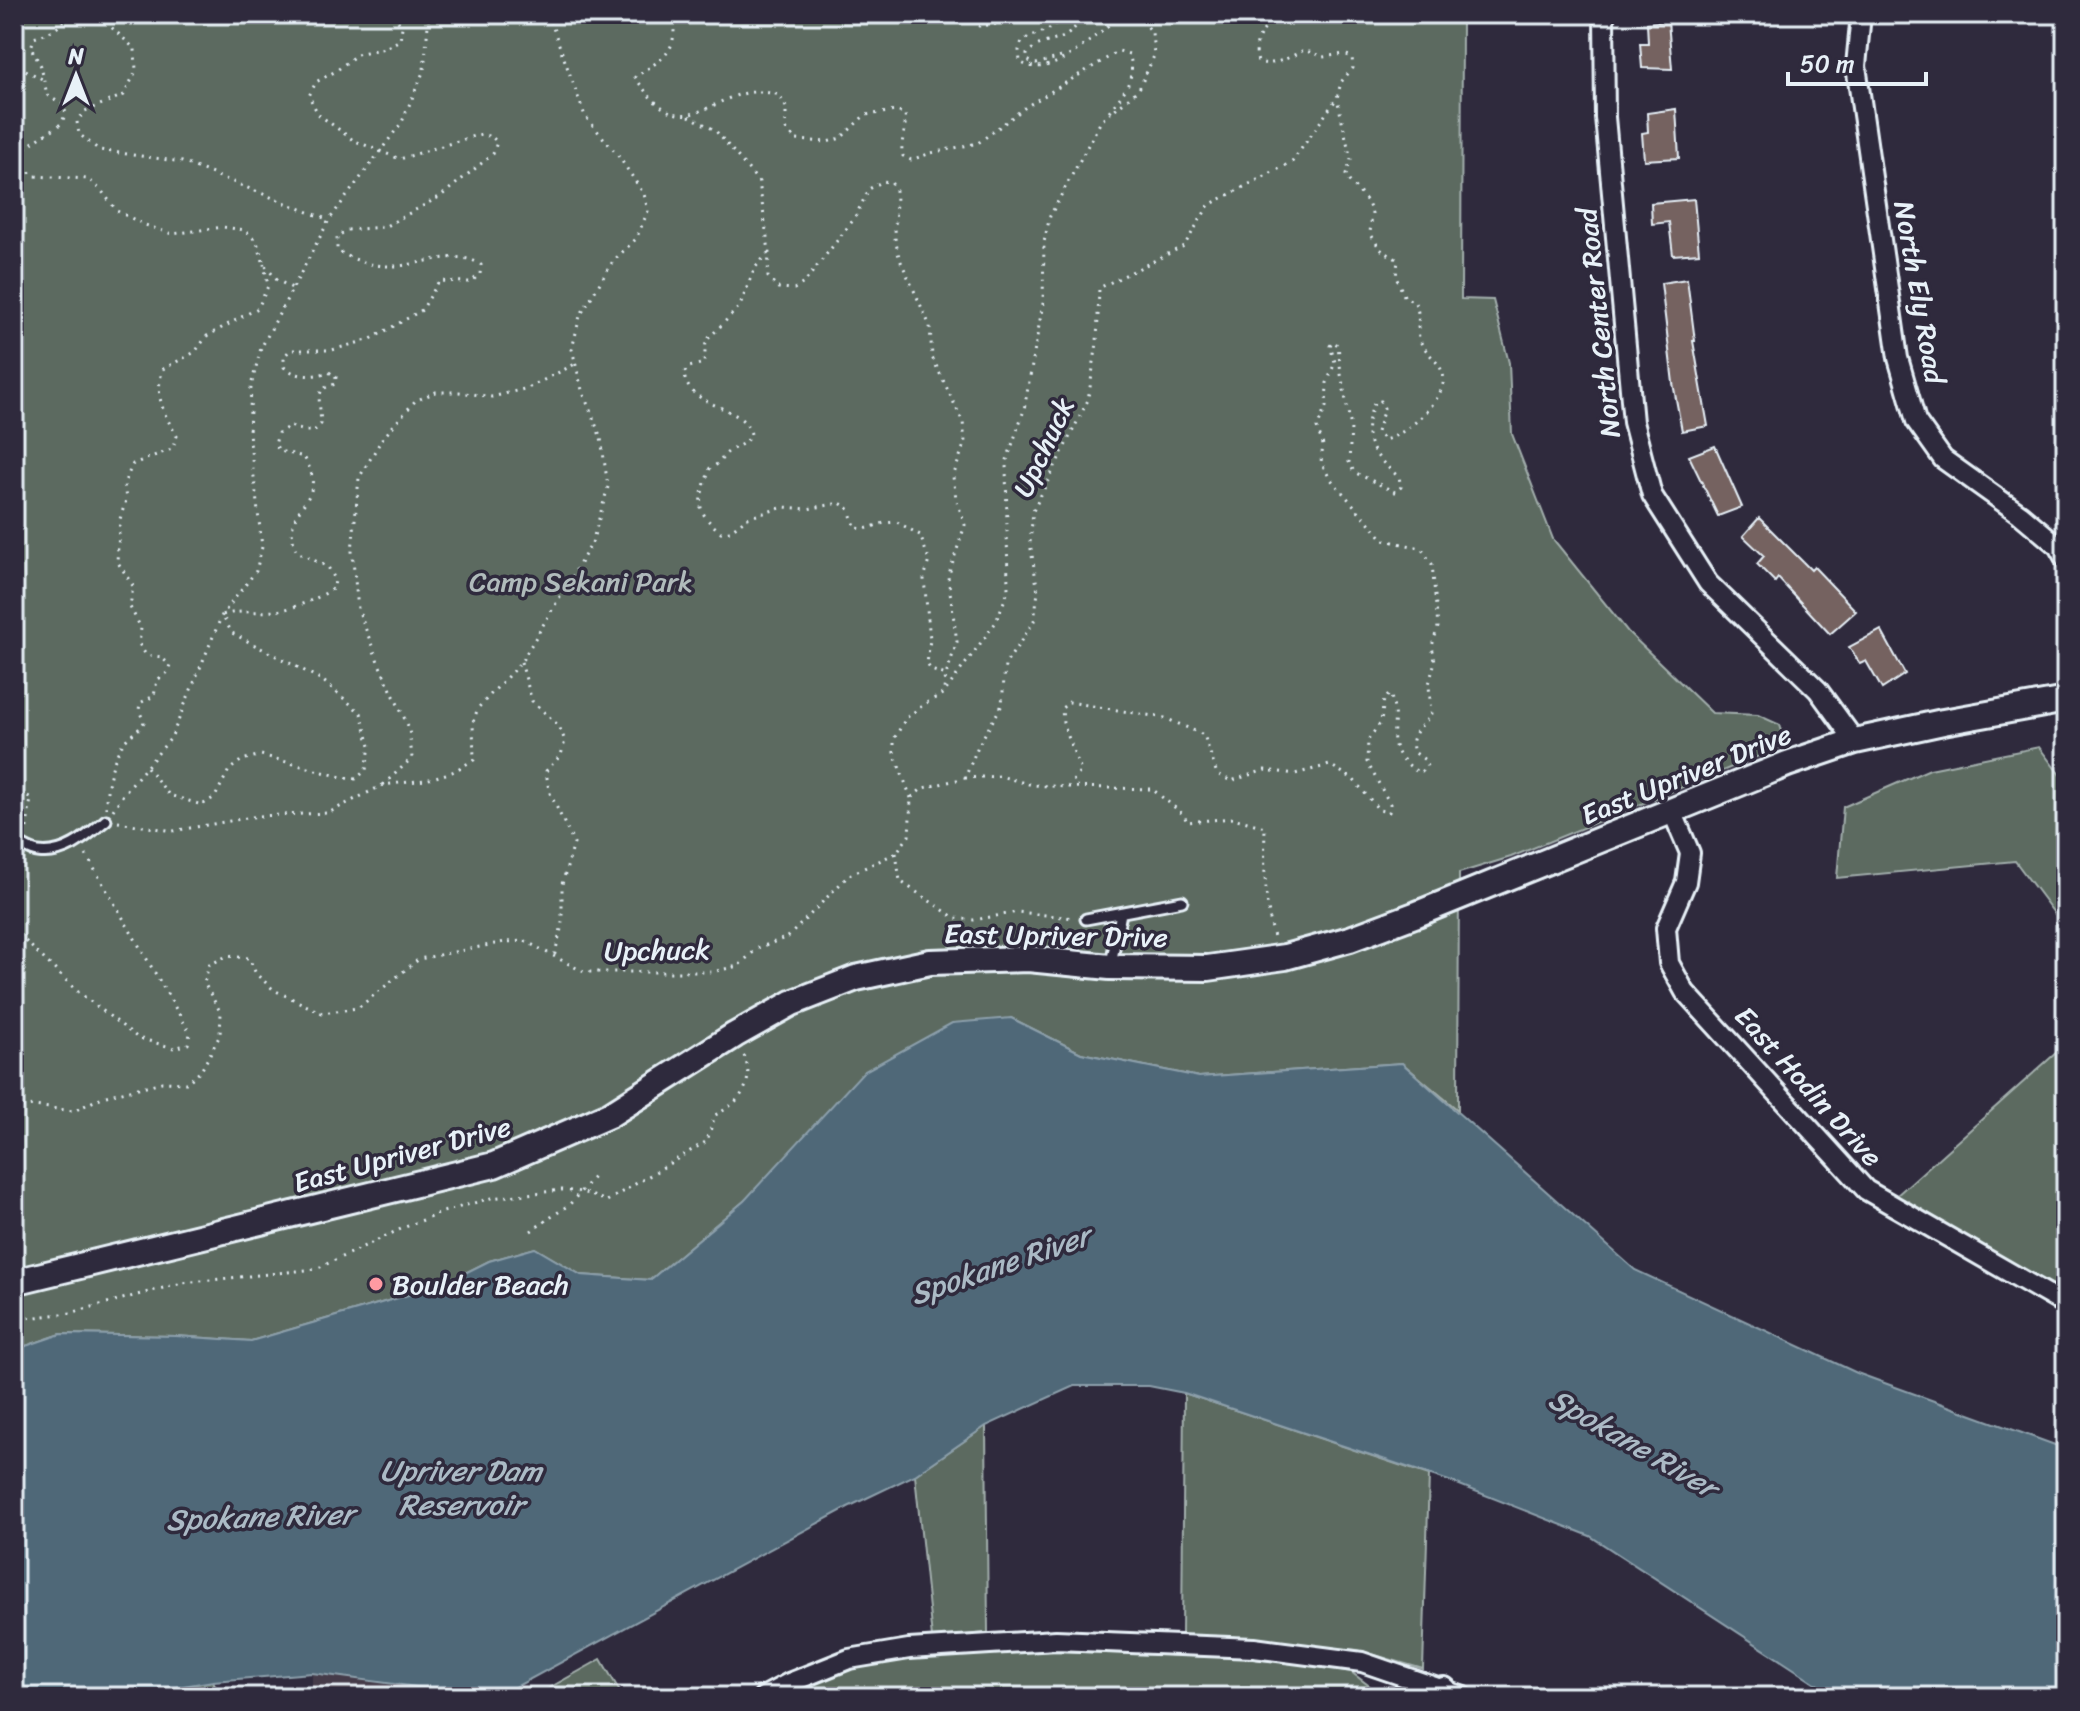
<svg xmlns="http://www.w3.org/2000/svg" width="2080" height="1711" viewBox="0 0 2080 1711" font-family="Sriracha,sans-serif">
<rect width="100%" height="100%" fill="#2f2a3d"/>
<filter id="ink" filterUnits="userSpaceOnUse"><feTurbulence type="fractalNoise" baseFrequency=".0125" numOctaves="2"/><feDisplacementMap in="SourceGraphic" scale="16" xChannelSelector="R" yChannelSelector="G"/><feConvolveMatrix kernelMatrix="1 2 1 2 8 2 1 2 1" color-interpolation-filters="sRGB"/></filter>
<g filter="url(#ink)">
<path fill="#443b48" d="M312,1673L424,1688L512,1689L532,1697H312Z"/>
<path fill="#5b6a60" stroke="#a2aeac" stroke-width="2" d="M14,14H1462L1461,299L1493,300L1509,363L1512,434L1553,539L1628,632L1712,713L1758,715L1780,725L1786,745L1511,857L1459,873L1458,1110L1402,1063L1199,1077L1081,1053L1011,1018L744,1201L650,1280L581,1275L535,1248L489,1261L439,1286L251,1341L176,1336L61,1334L14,1350Z
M2039,747L2066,783V929L2015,861L1837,878L1843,807L1930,769Z
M2066,1044V1295L1896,1196Z
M1184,1393L1429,1475L1423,1669L1358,1650L1182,1635Z
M986,1426L988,1633L932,1638L915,1475Z
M1056,1651L1245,1658L1318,1666L1351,1672L1384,1697H786C858,1647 971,1653 1056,1651Z
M601,1659L623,1697H526L540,1693Z
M213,1681L221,1697H117Z"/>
<path fill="#4f6878" stroke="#8c9fab" stroke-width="2" d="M1011,1018L1081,1053L1199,1077L1402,1063L1635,1270L1857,1373L2066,1449V1697H1837L1590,1536L1452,1482L1184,1393L1149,1386H1074L986,1426L915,1475L848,1507L512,1689L424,1688L312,1673L213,1681L117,1697H14V1350L61,1334L176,1336L251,1341L439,1286L489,1261L535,1248L581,1275L650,1280L744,1201L863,1072L952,1023Z"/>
<path fill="#746261" stroke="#e8f1f8" stroke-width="2" d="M1668,21L1672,69L1642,68L1640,43H1648L1647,23Z
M1676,109L1679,158L1644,160L1642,133L1648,132L1647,113Z
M1694,199L1699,253L1673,255L1669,222L1652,224L1651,203Z
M1687,279L1695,341H1693L1708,426L1682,431L1673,383L1661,283Z
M1715,446L1742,507L1718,516L1689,456Z
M1759,518L1811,570L1814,567L1856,611L1830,634L1778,578L1775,582L1757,564L1764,556L1743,536Z
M1881,630L1905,674L1882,689L1866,661L1860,664L1849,647Z"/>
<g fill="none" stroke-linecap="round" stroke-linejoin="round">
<g stroke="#e8f1f8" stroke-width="15">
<path id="lane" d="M14,842C22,844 30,851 38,852C65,856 87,836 106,820
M1086,919L1182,901
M1111,964L1121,913"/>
</g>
<g stroke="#e8f1f8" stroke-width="24">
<path id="street" d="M1604,14L1605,117L1633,422L1652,495L1708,583L1818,690L1855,741
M1861,14L1856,66L1898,358L1916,421L1943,459L2020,514L2058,546L2066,560
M1672,811L1690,853L1686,882L1666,928L1669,963L1685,992L1866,1190L2066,1305
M763,1697L789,1683L849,1659L909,1649L1056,1640L1254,1648L1362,1662L1464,1697"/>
</g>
<g stroke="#e8f1f8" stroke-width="30">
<path id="secondary" d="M14,1282L494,1165L609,1115L735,1035L792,1003L856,978L930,962L1028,959L1110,967L1208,968L1285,957L1350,939L1417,914L1787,764L1855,741L1943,722L2066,700
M1444,1697V1690"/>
</g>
<path stroke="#e8f1f8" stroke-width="3" stroke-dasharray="2 6" stroke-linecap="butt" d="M68,14C62,28 48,33 34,38L31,48L41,66L47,95L63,105L66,113L61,124L23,149L20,164L34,176L88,179L101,190L117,211L145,225L172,234L223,227L245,230L257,242L264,264L277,280L292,288
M104,14L110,26L135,49L136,71L124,95L85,111L77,122L79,134L99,150L182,162L329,220
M673,14C678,53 665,57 635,77C691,161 713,75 779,95L786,107V129L796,140L827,142L841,138L865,115L896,111L905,114C907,129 899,144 903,156L911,160L931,153L978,143L1027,106L1119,51L1129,54C1138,80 1121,96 1106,115
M712,14H716
M969,14L970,20L979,26L997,24L1011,14
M1061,57L1036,64L1027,60V54C1045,33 1066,51 1083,14
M14,60L18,66L44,80
M689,116L715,130L759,182L769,251L768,277L778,288L794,289L804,283L854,219L869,189L883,181L891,182L896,191L895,238L899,257L930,326L932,357L963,422L965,442L953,477L956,498L965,525L948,577L957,642L946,675L944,689
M768,253L754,269L740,306L706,341L704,363L689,367L684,373C687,409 743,403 751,434C743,448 734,445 725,455C719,462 719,464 710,468C700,501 691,508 721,532L730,531L747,518L784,507L807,509L840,503L848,508L856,528L865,529L884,523L897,522L920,535L929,560L924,579L930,639L927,664L931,670L946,675
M521,662L532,701L559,726L565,741L561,755L546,771L549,791L574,844L562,884V925L554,957
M147,767L169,795L202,805L215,797L229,770L242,760L261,755L345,778L356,779L366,770L370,746L361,713L322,680L232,633L222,615C240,610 256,613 274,611C294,609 317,599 334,588L335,579L328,567L297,552C276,504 333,505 304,457L280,451L275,445L278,433L290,426L304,431H314L321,424L319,397L322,389L335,384L336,377L329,372C313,377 298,378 284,367V357L290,350H332L371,339L422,310L439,281L471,282L480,274L481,265C458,248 421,265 396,266C374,267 354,261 337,250V237L347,230L384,227L441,196L493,154L497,142L491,136L477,135L400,159L353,140L318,114L309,96L316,82L336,71L357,54L385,48L400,40L402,27L393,14
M965,778L1000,776L1032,785L1068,787L1081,771L1063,723L1062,708L1069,702L1165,718L1204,735L1217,774L1231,781L1265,770L1295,774L1330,765L1353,779L1379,810L1389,812L1390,804L1367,762L1368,740L1381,722L1384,699L1390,694C1404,730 1376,743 1419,773L1427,767L1425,760L1414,752C1408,736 1421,727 1431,715L1429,684L1435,661L1432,646L1438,627L1432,564L1421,548L1384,540L1329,477L1321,462L1323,445L1317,428L1326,407L1327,383L1335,362L1330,346L1333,342L1338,345L1341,374L1351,428L1349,462L1354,472L1395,492L1401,487L1399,477C1372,455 1358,437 1375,402L1381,401L1384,408L1377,432L1384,440C1405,436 1449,398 1443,374C1439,360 1422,351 1419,337C1416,322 1422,317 1414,301L1405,298L1396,277L1398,260L1380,249L1370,233L1372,213L1367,201L1349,181L1346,175L1351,160L1337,98
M383,785L412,758L409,728L379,664L358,609L352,551L359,478L382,439L415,401L436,392H459L492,397L528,388L575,364
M1068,787L1152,789L1184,815L1187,822L1233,818L1265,827C1264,864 1264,901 1274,937
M14,788L31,798L26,834
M911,798L894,753V739L906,718L923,705L944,693L996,622L1008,591L1006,463L1024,410L1043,303L1044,242L1050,216L1101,121L1139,89L1154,56L1152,32L1141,19L1127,16L1114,21C1090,39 1051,81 1020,62L1019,50L1022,41C1037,31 1055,33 1061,14
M106,808C105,791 113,753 126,740C132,733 139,731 144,722L139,710L140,703L154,696L157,680L167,673L170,665L161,657L146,655L139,644L141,628L130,607L133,586L117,561L120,519L126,500L124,483L133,464L172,449L177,436C163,413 154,395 163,369L195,352L207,336L258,308L268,286L264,264
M113,810L124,793L171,738L222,615L256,571L262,547L249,433L251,386L261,348L329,220L402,122L424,70L429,14
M118,822L173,831L258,816L328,813L383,785L426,780L452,772L474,760L473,722L478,708L521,662L592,543L608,487L601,438L582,390L572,349L580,316L613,261L636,239L648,211L644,194L617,154L585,116L548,14
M896,853L900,881L955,918L974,920L1018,912L1074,918
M14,930L77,991L138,1038L174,1048L188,1044L190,1033L85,853
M14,1109L33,1106L74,1111L102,1097L162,1082L186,1083L201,1071L220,1035L221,1013L204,983L209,965L227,956L249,958L256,974L274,990L322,1013L358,1008L419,959L505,942L525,941L584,972H712L738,966L758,948L788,937L849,875L896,853L909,836L911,798L923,788L965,778L978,746L1002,705L1005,665L1034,621L1038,592L1030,543L1033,511L1088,400L1097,343L1099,288L1184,246L1209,205L1292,162L1337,98L1341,82L1353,68L1352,57L1344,54L1323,57L1304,50C1290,57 1273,67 1258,62C1251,40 1265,27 1280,14
M531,1231L570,1204L594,1176
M14,1324L27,1318L70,1313L182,1283L316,1269L403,1228L443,1212L491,1198L562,1190L582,1192L607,1201L707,1141L715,1115C742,1102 756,1082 743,1053"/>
<use href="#lane" stroke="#2f2a3d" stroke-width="9"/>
<use href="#street" stroke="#2f2a3d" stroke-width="18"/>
<use href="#secondary" stroke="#2f2a3d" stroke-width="24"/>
</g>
</g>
<circle fill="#ff9aa2" stroke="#2f2a3d" stroke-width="3" cx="376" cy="1284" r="8"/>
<g text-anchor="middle" stroke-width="7" stroke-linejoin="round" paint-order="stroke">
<g font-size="28" fill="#e8f1f8" stroke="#2f2a3d">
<text transform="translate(1920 292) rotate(80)" y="10">North Ely Road</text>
<text transform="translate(1598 323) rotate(-96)" y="10">North Center Road</text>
<text transform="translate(1043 447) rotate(-65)" y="10">Upchuck</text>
<text transform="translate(1686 774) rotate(-22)" y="10">East Upriver Drive</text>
<text transform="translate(1056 935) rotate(1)" y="10">East Upriver Drive</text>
<text transform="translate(657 950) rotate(-1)" y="10">Upchuck</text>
<text transform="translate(1809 1086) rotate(48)" y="10">East Hodin Drive</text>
<text transform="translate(402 1154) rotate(-15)" y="10">East Upriver Drive</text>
</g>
<g font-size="28" fill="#b0bbbb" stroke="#2f2a3d">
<text x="581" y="591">Camp Sekani Park</text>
</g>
<g font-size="28" fill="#e8f1f8" stroke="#2f2a3d" text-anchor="start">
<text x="392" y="1294">Boulder Beach</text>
</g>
<g font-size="30" font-style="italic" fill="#abbac5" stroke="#2f2a3d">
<text transform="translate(1000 1265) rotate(-19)" y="10">Spokane River</text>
<text transform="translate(1633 1443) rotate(30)" y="10">Spokane River</text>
<text x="461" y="1481">Upriver Dam<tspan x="461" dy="34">Reservoir</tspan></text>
<text transform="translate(260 1517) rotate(-2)" y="10">Spokane River</text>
</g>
</g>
<rect width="2080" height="1711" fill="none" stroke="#2f2a3d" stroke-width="48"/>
<rect x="24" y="24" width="2032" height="1663" fill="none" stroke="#e8f1f8" stroke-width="3" filter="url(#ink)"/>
<g transform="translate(76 76)" stroke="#2f2a3d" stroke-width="6" paint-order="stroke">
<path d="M0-6L14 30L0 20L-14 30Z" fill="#e8f1f8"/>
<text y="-12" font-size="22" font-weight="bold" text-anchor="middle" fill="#e8f1f8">N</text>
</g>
<path d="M1788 72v12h138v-12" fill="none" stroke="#e8f1f8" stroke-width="4"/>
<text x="1800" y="72" font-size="24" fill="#e8f1f8" stroke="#2f2a3d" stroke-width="6" paint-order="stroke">50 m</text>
</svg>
